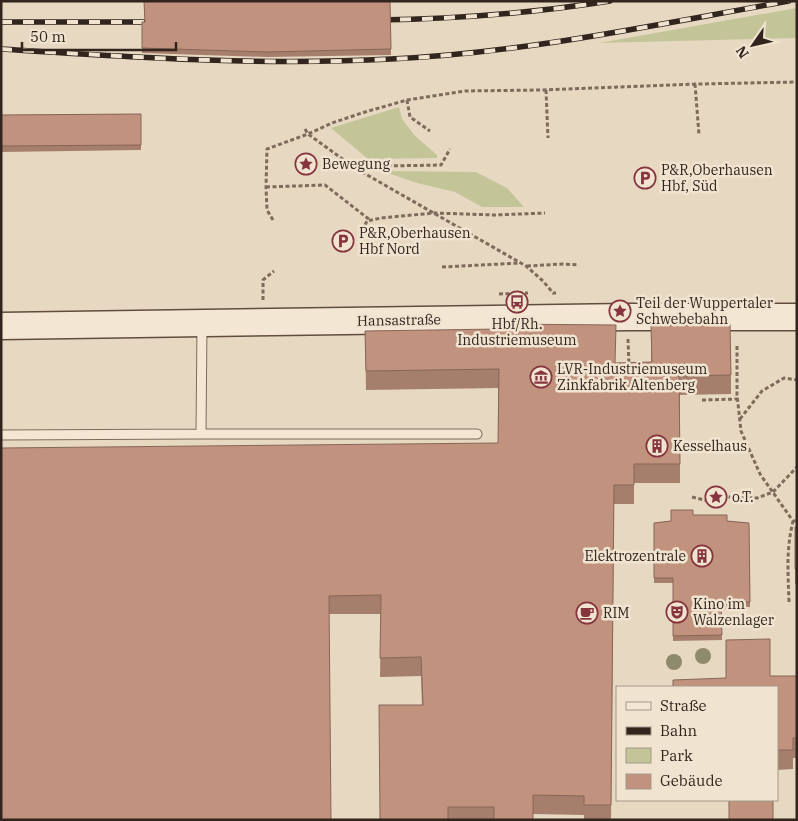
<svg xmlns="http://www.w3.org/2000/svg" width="798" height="821" viewBox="0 0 798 821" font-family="'IBM Plex Serif',serif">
<rect width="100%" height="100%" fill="#e7d8c2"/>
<path fill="#c3c498" d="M797,8V38L599,43Z
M399,107L402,119L415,136L437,155V158L368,159L331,128Z
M382,171L476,172L507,188L524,207H482L455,192L417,183Z"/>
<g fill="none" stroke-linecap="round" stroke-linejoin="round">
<g stroke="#7f6b5c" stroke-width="11">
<path id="lane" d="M201,434H477
M1,435L201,434L202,324"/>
</g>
<g stroke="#614c3f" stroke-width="29">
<path id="secondary" d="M1,326L628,317H797"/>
</g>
<path stroke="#7f6b5c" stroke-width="3" stroke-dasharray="4 2.5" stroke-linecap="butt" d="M695,84L699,135
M546,90L548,138
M407,100L410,117L430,131
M305,129L308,134L355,168L526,266L543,281L553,293H556
M355,168L385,166L441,165L450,149
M266,187L325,185L370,220
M273,220L267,210L266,187L267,149L308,134L332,123L365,112L407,100L465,91L542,90L699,84L797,82
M365,225L367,221L381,218L434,213L495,215L545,213
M527,266L563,264L579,265
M442,267L520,263
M499,294L528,293
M263,300V280L274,271
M628,339L629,366
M737,346V395L741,431L760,474L793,521H797
M702,400L738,399
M740,419L762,391L784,378L797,380
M692,497L717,503L727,497L757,498L773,492L797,467
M789,602C788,572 786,550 793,521"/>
<use href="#lane" stroke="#f3e7d4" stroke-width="9"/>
<use href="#secondary" stroke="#f3e7d4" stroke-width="26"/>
<g stroke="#31251e" stroke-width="5.5">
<path id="rail" d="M378,20C456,19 533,13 610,1
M1,22H156
M1,49C131,57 261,66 391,59C525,53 658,24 789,1"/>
</g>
<use href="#rail" stroke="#f0e4d1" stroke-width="4" stroke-dasharray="11" stroke-linecap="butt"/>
</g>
<g fill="#8e8a6d">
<circle cx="703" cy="656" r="8"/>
<circle cx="674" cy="662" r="8"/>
</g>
<path fill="#a67e6c" d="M144,1H401L390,2L391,55L267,57L142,53V22H145Z
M141,114V150L1,152V115Z
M651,326L731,375V394L680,395V483H634V504H614L611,820H584V815L533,814V820H380L422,705L421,676L380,677L381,614H329L1,820L498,443V388L366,390L365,331L616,363L651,362Z
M693,515L727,521L749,523L750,607H736L721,610L722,640L673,641V583H654V523L671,521Z
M795,527H797V584H795Z
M726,640L770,676H797V758H793V769L777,770V687L726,678Z"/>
<path fill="#c1927d" stroke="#876658" d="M144,1H390L391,49L267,52L142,48V22H145Z
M141,114V145L1,146V115Z
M499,324L616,325L615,363L652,362L651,326L730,324L731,375L679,376L680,464H634V485H614L611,805H584V796L533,795V820H494V807H448V820H380L379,705H423L421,657L380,658L381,595L329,596L331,820H1V448L498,443L499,369L366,371L365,331L499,329Z
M671,510H693V515H727V521L749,523L750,602H736L721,605L722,635L673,636V578H654V523L671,521Z
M795,527H797V569H795Z
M770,639V676H797V738H793V750H777V687H673V680L726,678V640Z
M729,800H773V820H729Z"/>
<defs>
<g id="sight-ring" transform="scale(1.125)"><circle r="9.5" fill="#f0e4d1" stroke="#86343d" stroke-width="1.5"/><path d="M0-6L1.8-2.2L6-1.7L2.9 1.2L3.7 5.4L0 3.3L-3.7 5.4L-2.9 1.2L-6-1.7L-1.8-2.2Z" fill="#86343d"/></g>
<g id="parking-ring" transform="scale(1.125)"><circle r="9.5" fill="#f0e4d1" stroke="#86343d" stroke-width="1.5"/><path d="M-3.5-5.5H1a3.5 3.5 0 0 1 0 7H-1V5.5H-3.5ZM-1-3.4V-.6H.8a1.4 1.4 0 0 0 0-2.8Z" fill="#86343d"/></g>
<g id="bus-ring" transform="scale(1.125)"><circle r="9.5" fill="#f0e4d1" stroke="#86343d" stroke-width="1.5"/><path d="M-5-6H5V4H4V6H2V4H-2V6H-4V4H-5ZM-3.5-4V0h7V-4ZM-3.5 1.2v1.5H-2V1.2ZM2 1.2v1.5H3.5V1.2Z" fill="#86343d"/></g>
<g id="museum-ring" transform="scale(1.125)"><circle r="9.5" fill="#f0e4d1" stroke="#86343d" stroke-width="1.5"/><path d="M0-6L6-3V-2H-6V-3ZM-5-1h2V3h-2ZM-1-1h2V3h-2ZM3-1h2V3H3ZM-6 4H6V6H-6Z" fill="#86343d"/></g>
<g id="building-ring" transform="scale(1.125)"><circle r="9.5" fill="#f0e4d1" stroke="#86343d" stroke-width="1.5"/><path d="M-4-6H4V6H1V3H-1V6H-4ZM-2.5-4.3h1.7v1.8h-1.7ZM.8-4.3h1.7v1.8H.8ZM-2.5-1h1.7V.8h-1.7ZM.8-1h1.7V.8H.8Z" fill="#86343d"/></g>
<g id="theatre-ring" transform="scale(1.125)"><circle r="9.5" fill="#f0e4d1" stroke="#86343d" stroke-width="1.5"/><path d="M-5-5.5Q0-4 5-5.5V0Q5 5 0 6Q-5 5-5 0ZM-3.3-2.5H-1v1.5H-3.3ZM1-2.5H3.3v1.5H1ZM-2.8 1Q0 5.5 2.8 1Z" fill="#86343d"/></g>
<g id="cafe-ring" transform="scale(1.125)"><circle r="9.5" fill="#f0e4d1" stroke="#86343d" stroke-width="1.5"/><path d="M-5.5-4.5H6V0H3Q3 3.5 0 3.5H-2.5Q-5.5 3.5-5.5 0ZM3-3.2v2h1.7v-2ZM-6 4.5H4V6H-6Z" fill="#86343d"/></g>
</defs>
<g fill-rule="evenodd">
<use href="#sight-ring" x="306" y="164"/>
<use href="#parking-ring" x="645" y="178"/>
<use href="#parking-ring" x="343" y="241"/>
<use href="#bus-ring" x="517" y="302"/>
<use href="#sight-ring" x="620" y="311"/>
<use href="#museum-ring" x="541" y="377"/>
<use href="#building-ring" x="657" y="446"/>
<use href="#sight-ring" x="716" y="497"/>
<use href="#building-ring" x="702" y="556"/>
<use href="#theatre-ring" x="677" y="612"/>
<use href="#cafe-ring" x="587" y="613"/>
</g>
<g text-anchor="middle" stroke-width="5" stroke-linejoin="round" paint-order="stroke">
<g font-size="14" fill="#31251e" stroke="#f0e4d1" text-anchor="start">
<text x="322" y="169">Bewegung</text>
<text x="661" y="175">P&amp;R,Oberhausen<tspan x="661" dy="16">Hbf, Süd</tspan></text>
<text x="359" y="238">P&amp;R,Oberhausen<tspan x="359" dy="16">Hbf Nord</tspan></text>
<text x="636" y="308">Teil der Wuppertaler<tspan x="636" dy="16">Schwebebahn</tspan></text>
<text x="517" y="329" text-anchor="middle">Hbf/Rh.<tspan x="517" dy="16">Industriemuseum</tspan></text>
<text x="557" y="374">LVR-Industriemuseum<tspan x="557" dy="16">Zinkfabrik Altenberg</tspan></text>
<text x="673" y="451">Kesselhaus</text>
<text x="732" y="502">o.T.</text>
<text x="686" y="561" text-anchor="end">Elektrozentrale</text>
<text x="693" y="609">Kino im<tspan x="693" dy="16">Walzenlager</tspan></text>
<text x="603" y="618">RIM</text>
</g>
<g font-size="14" fill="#31251e" stroke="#f0e4d1">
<text transform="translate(399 320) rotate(-1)" y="5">Hansastraße</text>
</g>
</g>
<rect width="798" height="821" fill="none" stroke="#31251e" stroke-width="5"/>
<rect x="616" y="686" width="162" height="115" fill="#f0e4d1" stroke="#a49889"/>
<rect x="626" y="702" width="25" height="8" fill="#f3e7d4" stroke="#a49889"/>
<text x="660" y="711" font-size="15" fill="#31251e">Straße</text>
<rect x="626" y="727" width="25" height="8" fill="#31251e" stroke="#a49889"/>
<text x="660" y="736" font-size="15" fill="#31251e">Bahn</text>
<rect x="626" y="748" width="25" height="15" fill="#c3c498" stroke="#a49889"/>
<text x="660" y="761" font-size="15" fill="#31251e">Park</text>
<rect x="626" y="774" width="25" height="15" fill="#c1927d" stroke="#a49889"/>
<text x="660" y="786" font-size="15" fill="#31251e">Gebäude</text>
<g transform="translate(753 45) rotate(236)" stroke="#f0e4d1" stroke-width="4" paint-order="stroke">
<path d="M0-4L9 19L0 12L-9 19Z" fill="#31251e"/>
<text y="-8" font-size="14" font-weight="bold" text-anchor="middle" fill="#31251e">N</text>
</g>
<path d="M22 42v8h154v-8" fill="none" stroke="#31251e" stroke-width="2.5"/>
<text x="30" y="42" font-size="15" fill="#31251e" stroke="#f0e4d1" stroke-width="4" paint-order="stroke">50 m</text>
</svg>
